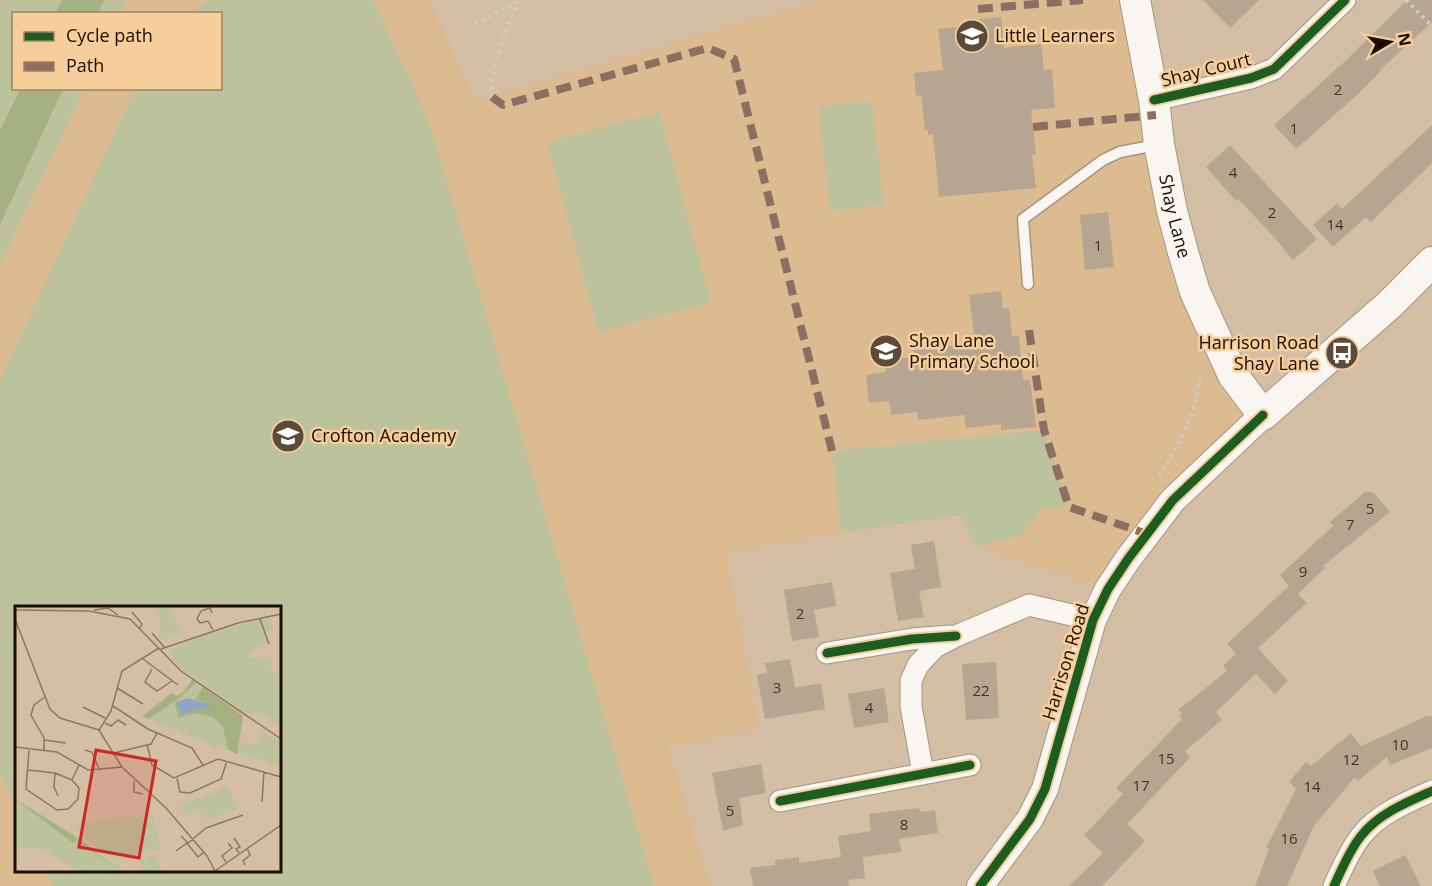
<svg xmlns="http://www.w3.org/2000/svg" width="1432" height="886" viewBox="0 0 1432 886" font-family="'Open Sans',sans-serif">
<rect width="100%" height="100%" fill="#d4bfa4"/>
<path fill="#ddbb90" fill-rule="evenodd" d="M127,0H429L476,101L820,0H1135L1172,211L1263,415L1108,589L977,547L960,515L726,551L759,728L668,747L710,886H0V265L84,89L220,88V14L120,13ZM16,607H279V870H16Z"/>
<path fill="#bcc29b" d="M0,0H127L120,13L14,14V88L84,89L0,265Z
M209,0H373L429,121L654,886H54L46,870H279V607H16V808L0,774V380L135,89L220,88V14L192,13Z
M872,101L884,205L830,211L818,107Z
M659,112L711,302L599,333L547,142Z
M1044,430L1069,507L1041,509L1023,535L977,547L960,515L841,533L832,451Z"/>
<path fill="#a6b182" d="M62,0H104L98,13H56Z
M20,89H63L0,225V131Z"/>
<path fill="#b6a590" d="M1203,0H1259L1230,28Z
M1407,0H1432V22L1380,70L1381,71L1358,94L1296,149L1274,125L1343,63Z
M1001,17L1004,48L1041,44L1044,70L1052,69L1055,108L1031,110L1036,155H1032L1036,188L939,197L933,134L928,135V130H925L921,95L916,96L914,73L943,70L938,29L964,26L963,21Z
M1432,125V163L1371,222L1366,217L1333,247L1313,225L1337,203L1342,209Z
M1230,145L1317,239L1293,260L1273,236L1238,199L1236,201L1206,167Z
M1108,212L1114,267L1085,270L1080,215Z
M1001,291L1003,309L1009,308L1012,336H1019L1023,380H1030L1036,427L1001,430V424L966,428L964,415L918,420L917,412L891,415L889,401L869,403L866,375L886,372L885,361L914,357L913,350L975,343L969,295Z
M1365,492H1373L1390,512L1323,566L1325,568L1298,594L1307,603L1258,648L1288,681L1275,694L1256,674L1216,712L1222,720L1185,751L1190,757L1183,765L1127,824L1145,841L1102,886H1069L1103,853L1084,835L1123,794L1116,788L1182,719L1179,715L1182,713L1178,710L1227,671L1223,666L1236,654L1227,644L1289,586L1280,575L1333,526L1330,522Z
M934,541L941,587L919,591L924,617L898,621L890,573L915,569L911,545Z
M832,582L836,606L814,610L819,637L792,641L784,590Z
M790,659L795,688L821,683L825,709L765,719L757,675L767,673L765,663Z
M996,662L999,718L966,720L962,664Z
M884,688L889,722L854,728L848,694Z
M1427,716H1432V748L1390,765L1387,757L1358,781L1355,777L1314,826L1287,886H1255L1269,849L1266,848L1296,789L1289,782L1306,762L1311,766L1351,733L1361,746Z
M761,764L766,793L739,798L743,825L723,831L712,773Z
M919,808L920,812L935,810L938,833L899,839L901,852L863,857L865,878L848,880L849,886H753L750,868L775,865V860L799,857V863L841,857L838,836L871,831L869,814Z
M1405,855L1421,886H1380L1373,871Z"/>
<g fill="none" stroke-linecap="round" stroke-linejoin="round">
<g stroke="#a5957f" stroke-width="13">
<path id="service" d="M1028,284L1023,219L1103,160L1120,152L1156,145"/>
</g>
<g stroke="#a5957f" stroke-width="23">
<path id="minor" d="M1154,100L1251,78L1274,69L1345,0
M827,653L912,639L950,636
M923,774L911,706V681L918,665L935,647L956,636L1029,605L1093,620
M780,801L970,765
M1334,886C1342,869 1349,851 1361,836C1378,814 1407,802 1432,791"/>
</g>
<g stroke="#a5957f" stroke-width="28">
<path id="tertiary" d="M980,886L1030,819L1045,789L1093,620L1108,589L1128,559L1173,500L1263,415"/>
</g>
<g stroke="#a5957f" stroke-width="32">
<g id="secondary">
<path id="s1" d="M1135,0L1154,100L1159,144L1172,211L1183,252L1195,292L1233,375L1263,415L1389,305L1432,262"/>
</g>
</g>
<path stroke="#d1cbc3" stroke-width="4" stroke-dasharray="3 4.5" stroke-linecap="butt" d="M1406,0L1432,26
M475,24L517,2
M492,97C491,63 506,32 518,1
M1159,476C1179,444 1199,411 1200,372"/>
<use href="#service" stroke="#f9f5f1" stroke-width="10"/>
<use href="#minor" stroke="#f9f5f1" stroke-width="21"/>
<use href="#tertiary" stroke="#f9f5f1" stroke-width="26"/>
<use href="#secondary" stroke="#f9f5f1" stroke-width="30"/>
<path stroke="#8d6e63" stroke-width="8" stroke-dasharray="15 8" stroke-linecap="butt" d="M978,9L1083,0
M492,97L503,105L708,48L734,59L832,451
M1033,127L1156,115
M1029,330L1044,430L1069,507L1147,534"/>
<g stroke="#f6ce9c" stroke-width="13">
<path id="cycleway" d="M1154,100L1251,78L1274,69L1345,0
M827,653L912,639L956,636
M780,801L970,765
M980,886L1030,819L1045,789L1093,620L1108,589L1128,559L1173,500L1263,415
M1334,886C1342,869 1349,851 1361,836C1378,814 1407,802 1432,791"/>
</g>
<use href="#cycleway" stroke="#1b5e20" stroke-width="9"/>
</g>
<defs>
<g id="school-disc" transform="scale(1.725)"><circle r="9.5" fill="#5c4b39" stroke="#f6ce9c"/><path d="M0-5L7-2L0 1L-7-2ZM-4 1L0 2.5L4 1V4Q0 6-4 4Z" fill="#fff"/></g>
<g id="bus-disc" transform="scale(1.725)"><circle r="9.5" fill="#5c4b39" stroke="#f6ce9c"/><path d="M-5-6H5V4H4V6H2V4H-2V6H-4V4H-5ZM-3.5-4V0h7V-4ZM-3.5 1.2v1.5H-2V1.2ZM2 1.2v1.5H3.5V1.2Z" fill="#fff"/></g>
</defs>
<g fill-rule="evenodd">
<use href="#school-disc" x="972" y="36"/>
<use href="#school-disc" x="886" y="351"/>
<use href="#bus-disc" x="1342" y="353"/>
<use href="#school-disc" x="288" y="436"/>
</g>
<g text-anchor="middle" stroke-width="5" stroke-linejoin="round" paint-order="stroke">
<g font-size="15" fill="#423324">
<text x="1338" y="95">2</text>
<text x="1294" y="134">1</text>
<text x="1233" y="178">4</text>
<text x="1272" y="218">2</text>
<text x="1335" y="230">14</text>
<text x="1098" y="251">1</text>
<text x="1370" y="514">5</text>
<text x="1350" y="530">7</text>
<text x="1303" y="577">9</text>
<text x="800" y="619">2</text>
<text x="777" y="693">3</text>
<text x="981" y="696">22</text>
<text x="869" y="713">4</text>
<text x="1400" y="750">10</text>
<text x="1166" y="764">15</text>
<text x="1351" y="765">12</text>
<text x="1141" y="791">17</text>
<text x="1312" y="792">14</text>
<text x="730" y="816">5</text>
<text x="904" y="830">8</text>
<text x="1289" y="844">16</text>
</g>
<g font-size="18" fill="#1b0d00" stroke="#f6ce9c" text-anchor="start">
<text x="995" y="42">Little Learners</text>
<text x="909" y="347">Shay Lane<tspan x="909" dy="21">Primary School</tspan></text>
<text x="1319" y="349" text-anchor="end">Harrison Road<tspan x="1319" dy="21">Shay Lane</tspan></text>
<text x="311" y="442">Crofton Academy</text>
</g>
<g font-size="18" fill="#1b0d00" stroke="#f6ce9c">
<text transform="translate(1206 70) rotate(-14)" y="6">Shay Court</text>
<text dy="6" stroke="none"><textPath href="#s1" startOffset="220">Shay Lane</textPath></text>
<text transform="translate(1066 662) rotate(-73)" y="6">Harrison Road</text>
</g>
</g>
<g transform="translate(15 606)">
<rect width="266" height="266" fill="#d4bfa4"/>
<path d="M140,0H161L155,3L166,27L148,34L144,30L146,17ZM255,11L258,23L249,26L253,35L237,43L231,52L257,53L256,66H265V120L248,109L231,107L168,63L152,46L188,29ZM178,73L228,110L224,136L240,139L248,125L265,135V159L195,139L127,110L157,87L162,90L169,85ZM213,181L222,203L192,214L184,204L173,209L167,205V199ZM0,193L57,227L111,265H64L25,242L0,243ZM137,207L145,243L102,255L69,231L61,218ZM140,248L146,265H128L124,254Z" fill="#bcc29b"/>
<path d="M178,73L182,76L162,94L165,109L185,102L189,104L187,95L180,94L188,81L228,110L222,149L213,143L208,121L198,111L180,107L163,112L160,95L134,113L127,110L157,87L162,90L169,85ZM0,193L56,228L100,261L61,234L58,237Z" fill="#a6b182"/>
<path d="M172,92L193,98L195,105L185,102L165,109L162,96Z" fill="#8ca6c5"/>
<path fill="none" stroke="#8a7862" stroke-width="1.5" d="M0,4L74,5L115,13L166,65L266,133M79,4L93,2L103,9M117,6L127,18L125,22M197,7L195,2L186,5L182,13L185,17L193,15L198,24M0,13L35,103L45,112L84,124L107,161L73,164L42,146L0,141M245,13L254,38M137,27L150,42M146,43L223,17L266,8M128,53L163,79M137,63L130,76L142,85L157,75M102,82L128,98M98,100L133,123L177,142L188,159M68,101L90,112M90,117L96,120L103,114L111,119M84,124L96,105L107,65L144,42M29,134L51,137M132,138L137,159L159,172L203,153L266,171M14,144L11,183L42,204L53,203L63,193L64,182L57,174L64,159M29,144V132L16,109L19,99L30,91M70,144L77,146L84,163M99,147L136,138L142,127M107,161L151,202L192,250L200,265M13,164L40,167L57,174M40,167L39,181L43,190M162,172L165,186L175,187L206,173L212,155M119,175V186L128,188M247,196L249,165M166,230L173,237L191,222L228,209M219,232L225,241L221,243L224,247M161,245L172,237L183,251L189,246M211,256L207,250L217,242L213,237M230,259L228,255L235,249L232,242M200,265L266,219"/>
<path fill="#cd2726" fill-opacity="0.15" stroke="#cd2726" stroke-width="3" d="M81,144L141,155L124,252L64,241Z"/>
<rect width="266" height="266" fill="none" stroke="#1b0d00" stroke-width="3"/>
</g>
<rect x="12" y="12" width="210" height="78" fill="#f6ce9c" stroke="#9e815e" stroke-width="1.5"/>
<rect x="24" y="32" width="30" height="9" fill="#1b5e20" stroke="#9e815e" stroke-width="1.5"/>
<text x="66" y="42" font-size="18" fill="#1b0d00">Cycle path</text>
<rect x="24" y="62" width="30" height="9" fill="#8d6e63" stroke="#9e815e" stroke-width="1.5"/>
<text x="66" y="72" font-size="18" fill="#1b0d00">Path</text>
<g transform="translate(1390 42) rotate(80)" stroke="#f6ce9c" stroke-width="4.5" paint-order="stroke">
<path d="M0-4.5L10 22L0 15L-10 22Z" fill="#1b0d00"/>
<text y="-9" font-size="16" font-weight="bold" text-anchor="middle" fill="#1b0d00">N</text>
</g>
</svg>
